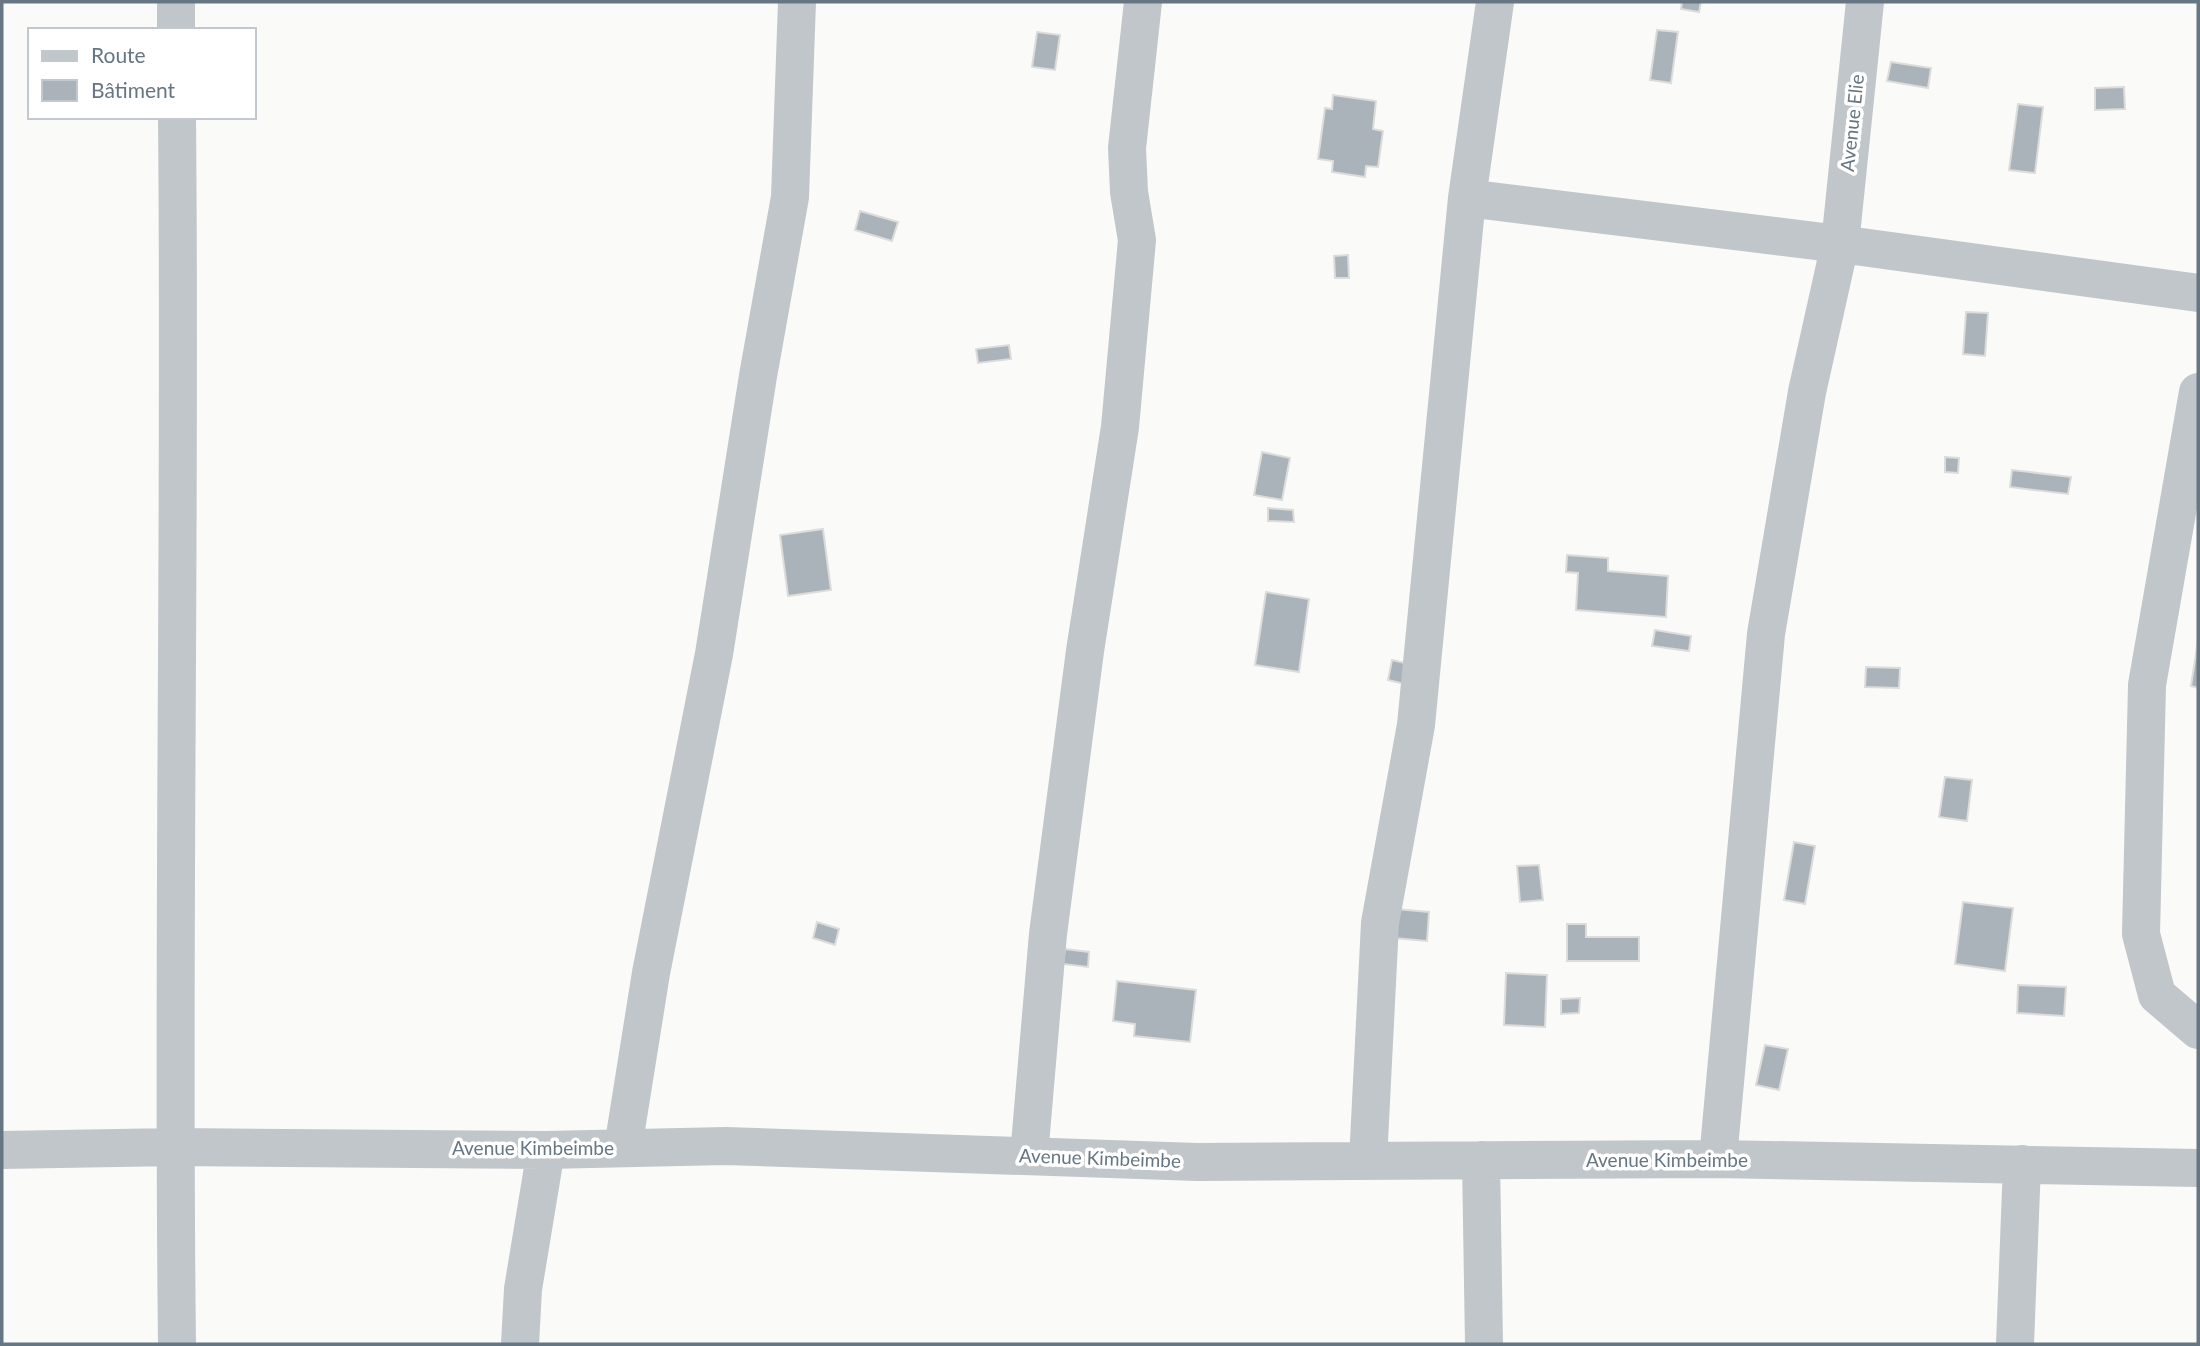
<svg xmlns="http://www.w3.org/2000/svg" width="2200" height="1346" viewBox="0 0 2200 1346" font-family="Lato,sans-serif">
<rect width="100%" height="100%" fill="#fafaf8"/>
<path fill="#aab3b9" stroke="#dcdcda" stroke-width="2" d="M1682,2H1701L1699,12L1681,9Z
M1657,30L1678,32L1671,83L1650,80Z
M1037,32L1060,35L1055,70L1032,67Z
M1891,62L1931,68L1928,88L1887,81Z
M2124,87L2125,109L2095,110V88Z
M1333,95L1376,101L1373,129L1383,131L1378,167L1366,166L1365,177L1332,172L1333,161L1318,159L1325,108L1332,109Z
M2018,104L2043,107L2035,173L2009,170Z
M860,211L898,222L892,241L855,230Z
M1348,255L1349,278H1335L1334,256Z
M1966,312L1988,313L1985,356L1963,354Z
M1009,345L1011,359L978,363L976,349Z
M1262,452L1290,458L1282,500L1254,495Z
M1945,457L1959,458L1958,473L1945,472Z
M2012,470L2071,477L2068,494L2010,487Z
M1268,508L1293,510L1294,522L1268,521Z
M823,529L831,590L788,596L780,535Z
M1567,555L1608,558V571L1668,576L1666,617L1576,610L1578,573L1566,572Z
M1266,592L1309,599L1299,672L1255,665Z
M1655,630L1691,636L1689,651L1652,646Z
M2198,640V688L2191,686Z
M1392,660L1409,664L1405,684L1388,680Z
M1866,667L1900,668L1899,688L1865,687Z
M1945,777L1972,780L1967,821L1939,817Z
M1794,842L1815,846L1805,904L1784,900Z
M1539,865L1543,900L1520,902L1517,866Z
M1963,902L2013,908L2005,971L1955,964Z
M1396,909L1429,912L1427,941L1394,938Z
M817,922L839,929L835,945L813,938Z
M1567,924H1586V937H1639V961H1567Z
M1065,949L1089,952L1088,967L1063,964Z
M1506,973L1547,975L1545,1027L1504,1025Z
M1117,981L1196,990L1190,1042L1134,1036L1135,1024L1113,1021Z
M2018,985L2066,987L2064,1016L2017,1013Z
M1580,998L1579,1013L1561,1014V999Z
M1765,1045L1788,1049L1779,1090L1756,1085Z"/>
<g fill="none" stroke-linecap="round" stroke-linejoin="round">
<path stroke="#c1c6ca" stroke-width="38" d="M176,2V30
M177,117C181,526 172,935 177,1344
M1467,198L1840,244L2198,293
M2198,392L2147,685L2141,934L2157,995L2198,1030
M623,1148L651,973L714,654L758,376L790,197L797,2
M2,1150L175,1147L546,1150L726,1146L1197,1162L1718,1159L2198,1168
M1029,1156L1048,934L1085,651L1120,427L1137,240L1129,192L1127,148L1143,2
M1718,1159L1766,634L1807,392L1840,244L1865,2
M1481,1160L1484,1344
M1368,1161L1380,923L1416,725L1467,198L1495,2
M520,1344L523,1289L546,1150
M2015,1344L2022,1164"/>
</g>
<g text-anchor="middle" stroke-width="7" stroke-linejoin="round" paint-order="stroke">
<g font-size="19" fill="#667682" stroke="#fff">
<text transform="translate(1852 123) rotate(-84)" y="7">Avenue Elie</text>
<text x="533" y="1155">Avenue Kimbeimbe</text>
<text transform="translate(1100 1158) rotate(2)" y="7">Avenue Kimbeimbe</text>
<text x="1667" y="1167">Avenue Kimbeimbe</text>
</g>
</g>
<rect width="2200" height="1346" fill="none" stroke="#667682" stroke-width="7"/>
<rect x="28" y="28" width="228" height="91" fill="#ffffff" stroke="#c2c8cd" stroke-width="2"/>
<rect x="42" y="51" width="35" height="10" fill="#c1c6ca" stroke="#c2c8cd" stroke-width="2"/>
<text x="91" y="63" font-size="21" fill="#667682">Route</text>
<rect x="42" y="80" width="35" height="21" fill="#aab3b9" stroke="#c2c8cd" stroke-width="2"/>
<text x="91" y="98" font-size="21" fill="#667682">Bâtiment</text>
</svg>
